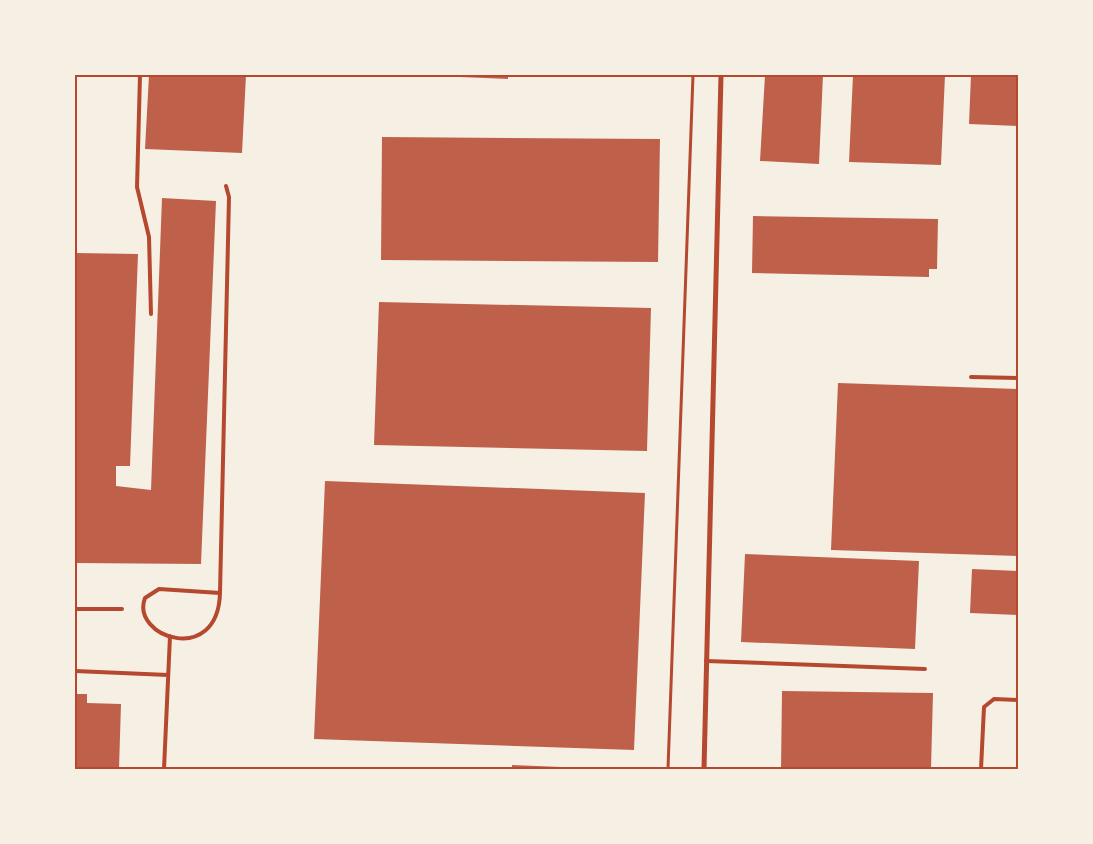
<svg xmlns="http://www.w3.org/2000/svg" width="1093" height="844" viewBox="0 0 1093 844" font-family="Inter,sans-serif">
<rect width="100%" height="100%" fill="#f6efe4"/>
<path fill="#bf614a" d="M149,75H246L242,153L145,149Z
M413,75H508V79Z
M765,75H823L819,164L760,161Z
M853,75H945L941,165L849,162Z
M971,75H1018V126L969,124Z
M382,137L660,139L658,262L381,260Z
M162,198L216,201L201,564L75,563V253L138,254L130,466H116V486L151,490Z
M753,216L938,219L937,269H929V277L752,273Z
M379,302L651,308L647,451L374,445Z
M838,383L1018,389V556L831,550Z
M325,481L645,493L634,750L314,739Z
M745,554L919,561L915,649L741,642Z
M972,569L1018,571V615L970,613Z
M782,691L933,693L931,769H781Z
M75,694H87V703L121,704L119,769H75Z
M512,765L561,767V769H512Z"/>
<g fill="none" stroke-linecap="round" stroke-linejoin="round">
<path stroke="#b5482f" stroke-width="3" d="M668,769L693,75"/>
<path stroke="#b5482f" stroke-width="4" d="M140,75L137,187L149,237L151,314
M971,377L1018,378
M220,593L159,589L145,598C130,637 218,667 220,593L229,197L226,186
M75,609H122
M706,661L925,669
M75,671L168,675
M164,769L170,636
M981,769L984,707L994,699L1018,700"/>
<path stroke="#b5482f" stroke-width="5" d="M704,769L721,75"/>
</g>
<rect width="1093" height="844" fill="none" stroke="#f6efe4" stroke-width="152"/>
<rect x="76" y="76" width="941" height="692" fill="none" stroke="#b5482f" stroke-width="2"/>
</svg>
